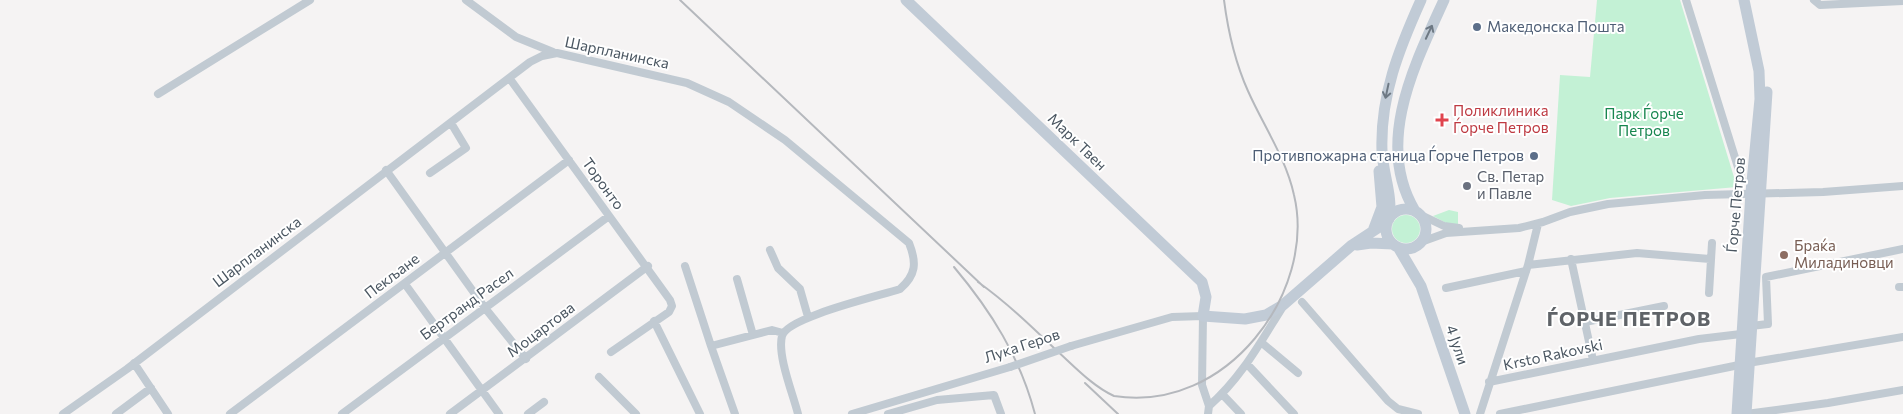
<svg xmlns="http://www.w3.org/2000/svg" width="1903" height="414" viewBox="0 0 1903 414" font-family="Commissioner,sans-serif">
<rect width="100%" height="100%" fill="#f5f3f3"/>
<path fill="#c3f1d5" d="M1597,0H1680L1737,187L1610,198L1571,206L1552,200L1560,75L1590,77Z
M1449,210L1458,212V224H1448L1433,216Z
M1392 229a14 14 0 1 1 28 0a14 14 0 1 1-28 0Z"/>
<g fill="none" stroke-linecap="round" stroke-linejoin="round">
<path stroke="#c1cad2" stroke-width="8" d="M466,0L516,37L553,52
M1686,0L1742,180
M1814,0L1820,5L1903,1
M510,79L670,300L672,306L669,312L611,352
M158,94L310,0
M386,170L485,308L526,359
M430,173L466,148L451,123
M1421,215L1444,226L1459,228
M1421,242L1446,233L1519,228L1543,222L1570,212L1608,204L1705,195L1823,192L1903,186
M770,250L778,268L800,289L808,317
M1571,259L1593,360
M1528,265L1637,253L1710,259
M685,266L711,346L772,330L783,333
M737,279L753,335
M405,284L499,414
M1899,287H1903
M1446,288L1526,271
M1709,293L1712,243
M1302,302L1388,401L1398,409L1418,414
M654,321L700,414
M1585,322L1664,306
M1751,326L1768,324L1766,277L1903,249
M1262,343L1298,373
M711,346L735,414
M1071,346L1172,317L1203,316L1202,385L1209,406L1208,414
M134,363L168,414
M1748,363L1903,337
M1247,364L1294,414
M599,377L636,414
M1489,382L1699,339L1741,334
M1222,394L1241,414
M1209,406C1241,378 1260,343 1282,308
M63,414L127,369L530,62L542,56L557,53L687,83L729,102L785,140L909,243C917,263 916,275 900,289C879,296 787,317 782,336C777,355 793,394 798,414
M116,414L151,388
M230,414L569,160
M342,414L609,216
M450,414L648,266
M528,414L544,402
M852,414L1010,367
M888,414L937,400L994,395L1001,414
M1480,414L1528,265L1538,224
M1500,414L1739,365
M1746,414L1828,403L1903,390"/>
<path stroke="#c1cbd6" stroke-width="11" d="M906,0L1202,282L1206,297L1203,316L1245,319L1266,315L1283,305L1352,245L1387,222
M1386 229a20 20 0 1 1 40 0a20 20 0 1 1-40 0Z
M1415,211C1374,143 1415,64 1444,0
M1389,219C1393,195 1383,175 1382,151C1380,96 1399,49 1421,0
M1373,231L1382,207L1379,171
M1357,245L1371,243L1393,244
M1398,247L1421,286L1465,414
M1737,414L1751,192L1760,99L1759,71L1744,0
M1746,414L1767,92"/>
<path stroke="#b5b8bd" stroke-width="2" d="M680,0L984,287
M954,267C991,311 1020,357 1035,414
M978,282C1006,302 1030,325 1055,349C1073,365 1092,386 1114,396C1227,414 1317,291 1294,195C1286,158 1263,125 1248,91C1235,62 1228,31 1224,0
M1085,383L1118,414"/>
<path stroke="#c1cad2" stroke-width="8" d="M1010,367L1071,346"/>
</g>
<defs><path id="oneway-shaft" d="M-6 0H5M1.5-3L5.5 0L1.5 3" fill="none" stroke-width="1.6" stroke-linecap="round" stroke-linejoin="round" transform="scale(1.25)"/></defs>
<g stroke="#6e7984">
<use href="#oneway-shaft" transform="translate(1429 32) rotate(-65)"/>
<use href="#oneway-shaft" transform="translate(1387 91) rotate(102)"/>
</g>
<g fill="#5c6f8a" stroke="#fff" stroke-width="2">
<circle cx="1477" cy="27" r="5"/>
<circle cx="1534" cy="156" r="5"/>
</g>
<path fill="#e0444e" stroke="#fff" stroke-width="2" d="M1439.5 112.5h5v5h5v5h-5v5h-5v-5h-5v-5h5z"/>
<circle fill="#6b7280" stroke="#fff" stroke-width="2" cx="1467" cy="186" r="5"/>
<circle fill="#8d6e63" stroke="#fff" stroke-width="2" cx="1784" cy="255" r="5"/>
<g text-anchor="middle" stroke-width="4" stroke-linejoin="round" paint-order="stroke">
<g font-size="15" fill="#4e5e75" stroke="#fff" text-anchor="start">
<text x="1487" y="32">Македонска Пошта</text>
<text x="1524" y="161" text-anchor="end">Противпожарна станица Ѓорче Петров</text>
</g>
<g font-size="15" fill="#4a5661" stroke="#fff">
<text transform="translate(617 53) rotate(12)" y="5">Шарпланинска</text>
<text transform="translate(1077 142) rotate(44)" y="5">Марк Твен</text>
<text transform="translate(603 184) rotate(54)" y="5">Торонто</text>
<text transform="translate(1736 205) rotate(-85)" y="5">Ѓорче Петров</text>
<text transform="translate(257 252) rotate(-37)" y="5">Шарпланинска</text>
<text transform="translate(392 276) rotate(-37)" y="5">Пекљане</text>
<text transform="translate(467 304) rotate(-36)" y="5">Бертранд Расел</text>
<text transform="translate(541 330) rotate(-37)" y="5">Моцартова</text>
<text transform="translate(1457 345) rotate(71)" y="5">4 Јули</text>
<text transform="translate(1022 346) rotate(-18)" y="5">Лука Геров</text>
<text transform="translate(1553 355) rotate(-12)" y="5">Krsto Rakovski</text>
</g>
<g font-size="15" fill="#be3a42" stroke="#fff" text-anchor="start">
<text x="1453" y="116">Поликлиника<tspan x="1453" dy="17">Ѓорче Петров</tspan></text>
</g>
<g font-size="15" fill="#17864f" stroke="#fff">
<text x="1644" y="119">Парк Ѓорче<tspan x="1644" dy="17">Петров</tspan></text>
</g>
<g font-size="15" fill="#5b616d" stroke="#fff" text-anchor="start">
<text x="1477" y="182">Св. Петар<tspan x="1477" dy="17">и Павле</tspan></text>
</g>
<g font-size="15" fill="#785e54" stroke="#fff" text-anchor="start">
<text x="1794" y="251">Браќа<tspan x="1794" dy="17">Миладиновци</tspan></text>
</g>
<g font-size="20" font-weight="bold" letter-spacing="1" fill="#5f6368" stroke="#fff">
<text x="1629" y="326">ЃОРЧЕ ПЕТРОВ</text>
</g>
</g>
</svg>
